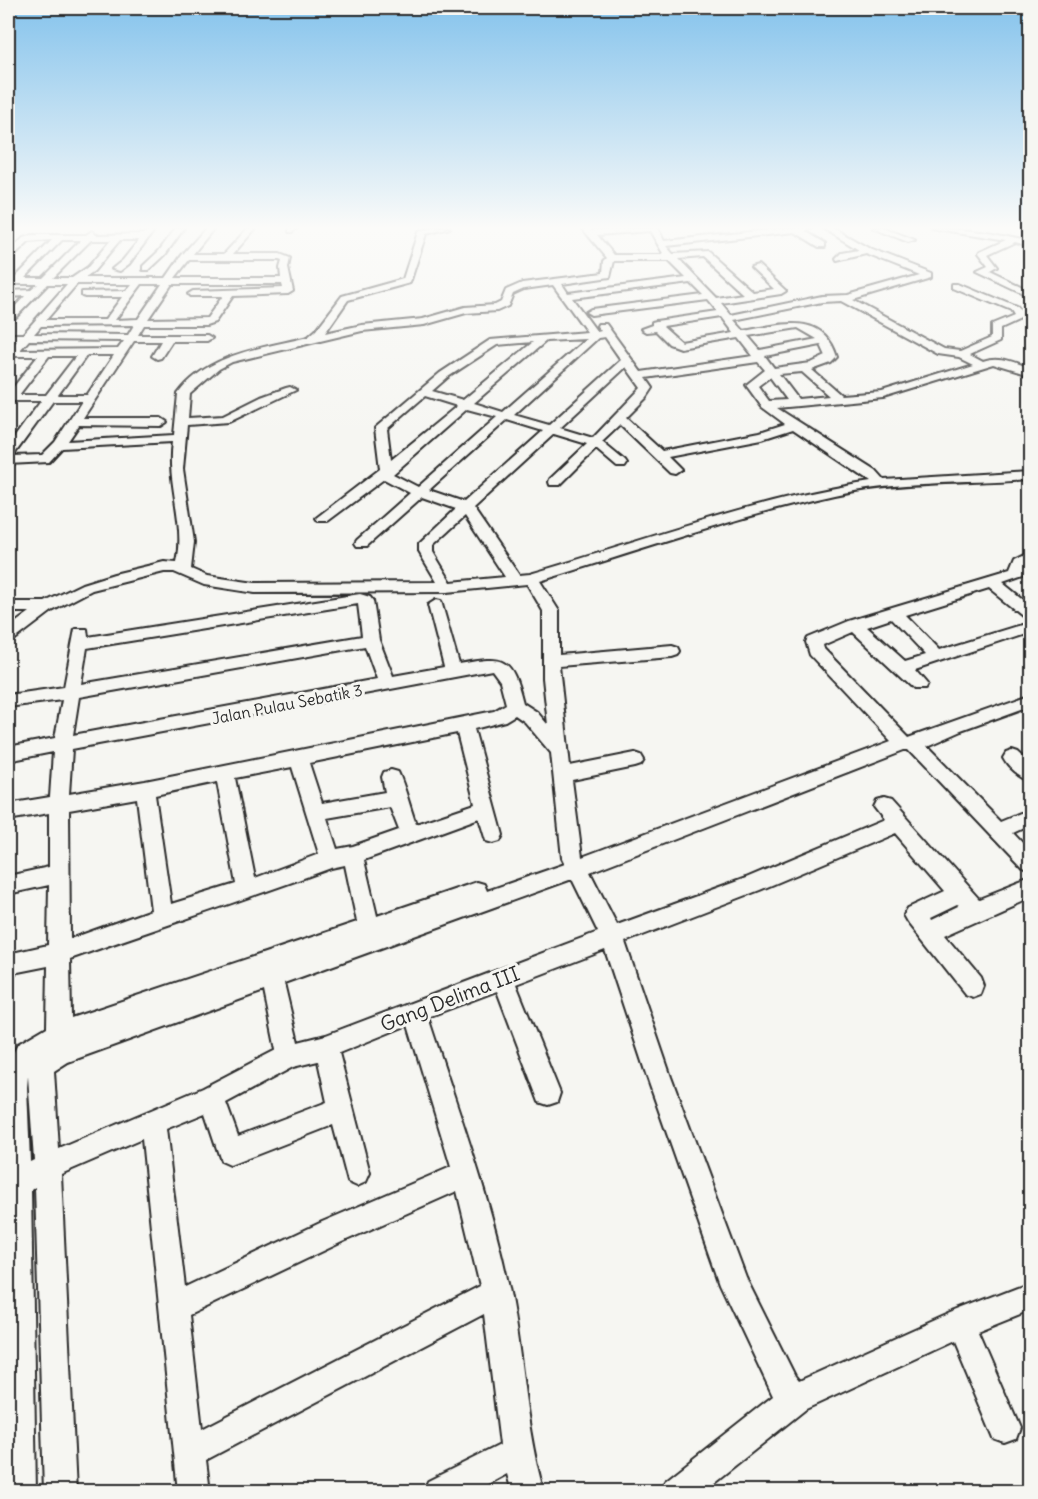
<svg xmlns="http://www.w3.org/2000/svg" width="1038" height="1499" viewBox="0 0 1038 1499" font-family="Delius,sans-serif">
<rect width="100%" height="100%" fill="#f6f6f2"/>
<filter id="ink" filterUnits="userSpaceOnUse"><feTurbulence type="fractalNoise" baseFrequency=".0167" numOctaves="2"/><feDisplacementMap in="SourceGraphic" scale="12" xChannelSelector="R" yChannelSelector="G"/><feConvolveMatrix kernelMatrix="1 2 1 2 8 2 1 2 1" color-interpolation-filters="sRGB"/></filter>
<g filter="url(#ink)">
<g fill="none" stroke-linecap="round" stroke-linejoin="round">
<g stroke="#2b2b2b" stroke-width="4">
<path id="minor" d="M176,228H184L165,255L149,270H143V266L159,251Z
M206,228H214L193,254H224L248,228H256L233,254H280L290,258L288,268L293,291L288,294L233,296L215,322L206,325H144L138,335H207L212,338L207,341H172L161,358L157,359L152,356L161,341H134L83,418H161L167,422L161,426L79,425L68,441L174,435L178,394C208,353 263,348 308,337L316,330L342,296L403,279L418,232L432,228H450L426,234L410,283L348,300L325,333L362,325L423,319L465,307L495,305L501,302L506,290L522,283L603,273L604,261L607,258L582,228H590L592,230L658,228L664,241L787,228H812L805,231L825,243V247H819L795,232L666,246L673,254L708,252L753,292L774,289L751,267L758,265L786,291L781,294L721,303L731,315L822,296L848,295L919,275L866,254L837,261L836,259L842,253L859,250L823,228H833L870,249L931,273V277L853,300L944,349L960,351L992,337V326L1014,317L1011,312L954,288V284H960L1017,308L1025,318L1001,329V340L970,354L983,361C1000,355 1015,362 1030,368V375L994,364L883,398L777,408L876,471L884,480L1030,471V479C966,484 898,481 834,495C735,517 637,552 540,581L559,611V655L672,645L678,647L680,651L678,655L672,657L559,666L570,766L635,753L641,755L644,760L641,765L635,767L572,780L582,857L891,741L810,655L806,642L808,638L849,621L1009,573L1014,561L1030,553V563L1026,566L1023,577L1003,584L1030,606V619L1025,618L989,589L905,615L939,650L1030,622V632L915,670L927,684L925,688H913L853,632L823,645L824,649L909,737L1030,694V706L961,731L927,746L1001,821L1030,809V825L1013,833L1030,851V873L1023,870L909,750H905L590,872L617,925L746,878L884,820L874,807L877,801L884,799L891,801L979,899L1030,879V897L945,935L981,978L984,986L981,994L973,997L965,994L908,922L904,915L908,908L945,891L895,833L760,890L625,942L671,1077L746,1278L795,1376L799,1381L950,1313L1030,1282V1310L978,1331L1020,1428L1016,1439L1005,1443L994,1439L953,1341L806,1409L702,1492H660L665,1481L773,1396L720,1284L647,1077L605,950L516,984L560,1093L557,1102L548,1105L539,1102L497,991L428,1017C457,1107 492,1201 510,1293C523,1359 525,1427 544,1492H512L507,1474L474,1492H423L428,1481L500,1445L484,1314L206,1460L210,1492H178L142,1139L61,1174L76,1492H44L35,1187L31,1190L36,1492H8V1063L18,1044L47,1027L48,966L8,974V954L48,945L49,885L8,894V876L49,867V813L8,820V804L50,797L53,752L8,761V747L55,738L62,700L8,707V695L64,687L75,629H87L88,637L360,594L370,597L373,601L379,640L393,676L444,667L428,605L436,600L441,601L459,664C505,656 511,656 523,703L537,712L548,725L543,678V611L527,584L447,592L255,593L204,585L174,572H164L92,590L52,611L14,640L8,641V628L30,612H8V602H45L82,584L114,574L164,562L177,563C186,523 166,483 172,442L62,448L49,462L8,464V446L41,401H14L8,404V394L38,356H8V350L18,340H8V334H23L67,284H48L12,321L8,322V314L25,296L8,297V291L31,290L38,284H8V278H15L52,240L29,242L8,262V254L23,238L33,235H86L92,231L96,235L143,234L149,230L153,232L129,264L120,271L112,269L123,260L139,240H120L94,271L84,278H166L182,255ZM650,231L664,255H614L597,235ZM62,240H81L43,278H25ZM91,240H111L88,267L72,278H53ZM703,257L743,294L716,298L678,259ZM189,260H279L282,261L280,268L281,278H175ZM614,261H669L686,278L568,293L562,284L610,277ZM691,283L703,295L591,309L586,312L591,315L708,300L718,312L656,321L652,322V325L641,329L646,332L656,331L669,344L680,348L739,338L753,356L641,372L606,324H598L597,326L601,331L597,332L572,298ZM77,284H132L126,291L82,292V296L85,297H122L105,320H46ZM142,284H162L138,319L115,320ZM172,284H282L283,288L193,291L188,294L190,296H223L207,318L148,319ZM553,285L587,332L490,340L440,373L375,428L380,469L316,518L318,521H328L384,479L410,493L357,540L355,543L357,546H367L422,497L456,509L419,544V552L437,582L255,583L207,576L191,569L194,542L183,469L187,425L229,422L296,390L290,387L286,388L261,397L223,416L188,418L190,394L219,369L232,362L362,331L424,325L466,313L497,311L508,306L513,294L524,289ZM841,301L938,354L959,357L973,364L882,392L841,395L812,370L831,363L837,357C823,310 780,325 744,331L734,320L822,302ZM722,317L734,333L681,342L663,326ZM134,325L128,335L34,334L41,326ZM798,328L817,339L760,350L748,336ZM605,337L621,360L549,425L514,415L598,338ZM586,339L503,412L474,403L546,341ZM29,340L124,341L118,349L20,350ZM533,342L463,400L432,391L448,377L497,345ZM821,345L826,356L811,363L774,368L765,356ZM87,355H114L87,395H58ZM49,356H76L46,395H19ZM758,362L765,370L746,385L762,407L785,424L760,432L662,451L626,418L647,397L653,388L646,378ZM626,367L641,388L593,438L560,428ZM802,372L829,396L798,399L779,374ZM770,377L787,400L769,401L758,386ZM425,396L457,406L391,460L387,429ZM53,401H82L55,442L42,455L13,456ZM467,409L497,417L418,487L393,474ZM507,420L543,431L464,502L429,490ZM620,425L670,473L675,474L681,470L668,457L762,439L793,429L871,482C759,498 640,542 530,574L519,575L473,508L554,434L587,444L550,479L549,482L550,485H560L596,449L617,467H625L627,464L625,461L602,442ZM465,516L505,577L451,582L433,552V545ZM358,604L362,636L81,684L87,648ZM891,619L925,655L905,661L867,627ZM365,646L377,679L73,735L79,697ZM492,670L500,681L506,704L494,711L145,781L69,794L72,749ZM515,715L525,722L551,753L562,858L565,864L487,891L484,884L477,882L377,916L364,860L479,818L486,841L493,843L500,841L503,835L474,729L505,721ZM457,733L475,804L416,824C410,808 405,786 398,772L391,770L384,772L382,777L385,792L322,803L309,763ZM292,767L319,854L255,878L235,778ZM217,782L236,884L171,904L155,795ZM137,798L151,910L70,939L69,810ZM390,807L399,830L353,846L337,849L327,818ZM345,865L357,922L71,1018L70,959C157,928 244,900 331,868ZM572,879L598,932L326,1035L298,1042L284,983ZM958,905L959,907L932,920L931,918ZM264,991L276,1050L203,1088L59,1149L54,1071L68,1062ZM408,1025L451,1167L322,1222L185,1287L166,1129L205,1113L221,1161L230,1165L333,1125L348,1182L357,1186L366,1182L370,1173L339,1053ZM318,1061L327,1102L238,1136L226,1103L293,1067ZM28,1076L34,1160L30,1162L27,1087ZM457,1191L480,1286L202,1429L189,1315L342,1242Z
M289,228H297L292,232H289Z
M873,228H884L915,240L908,242Z
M931,228C964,227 999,233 1030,241V246L1015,242L987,255L997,268L990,272L1030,291V297L977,272L988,267L978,254L979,252L1006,240Z
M1012,751L1018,753L1030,764V781C1020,778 1008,768 1003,758L1006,753Z"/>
</g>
<use href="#minor" fill="#f6f6f2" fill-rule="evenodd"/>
</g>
</g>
<linearGradient id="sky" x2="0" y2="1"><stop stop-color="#85c3ec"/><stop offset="0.52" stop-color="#fbfbf9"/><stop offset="1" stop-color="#fbfbf9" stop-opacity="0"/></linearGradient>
<rect width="1038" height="438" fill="url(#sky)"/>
<g text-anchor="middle" stroke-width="6" stroke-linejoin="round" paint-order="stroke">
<g font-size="16" fill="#2b2b2b" stroke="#f6f6f2">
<text transform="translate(287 704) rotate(-11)" y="6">Jalan Pulau Sebatik 3</text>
</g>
<g font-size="20" fill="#2b2b2b" stroke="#f6f6f2">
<text transform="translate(450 999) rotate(-21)" y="7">Gang Delima III</text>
</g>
</g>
<rect width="1038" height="1499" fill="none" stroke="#f6f6f2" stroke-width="30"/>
<rect x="15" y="15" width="1008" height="1469" fill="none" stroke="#2b2b2b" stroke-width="2" filter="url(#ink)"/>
</svg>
